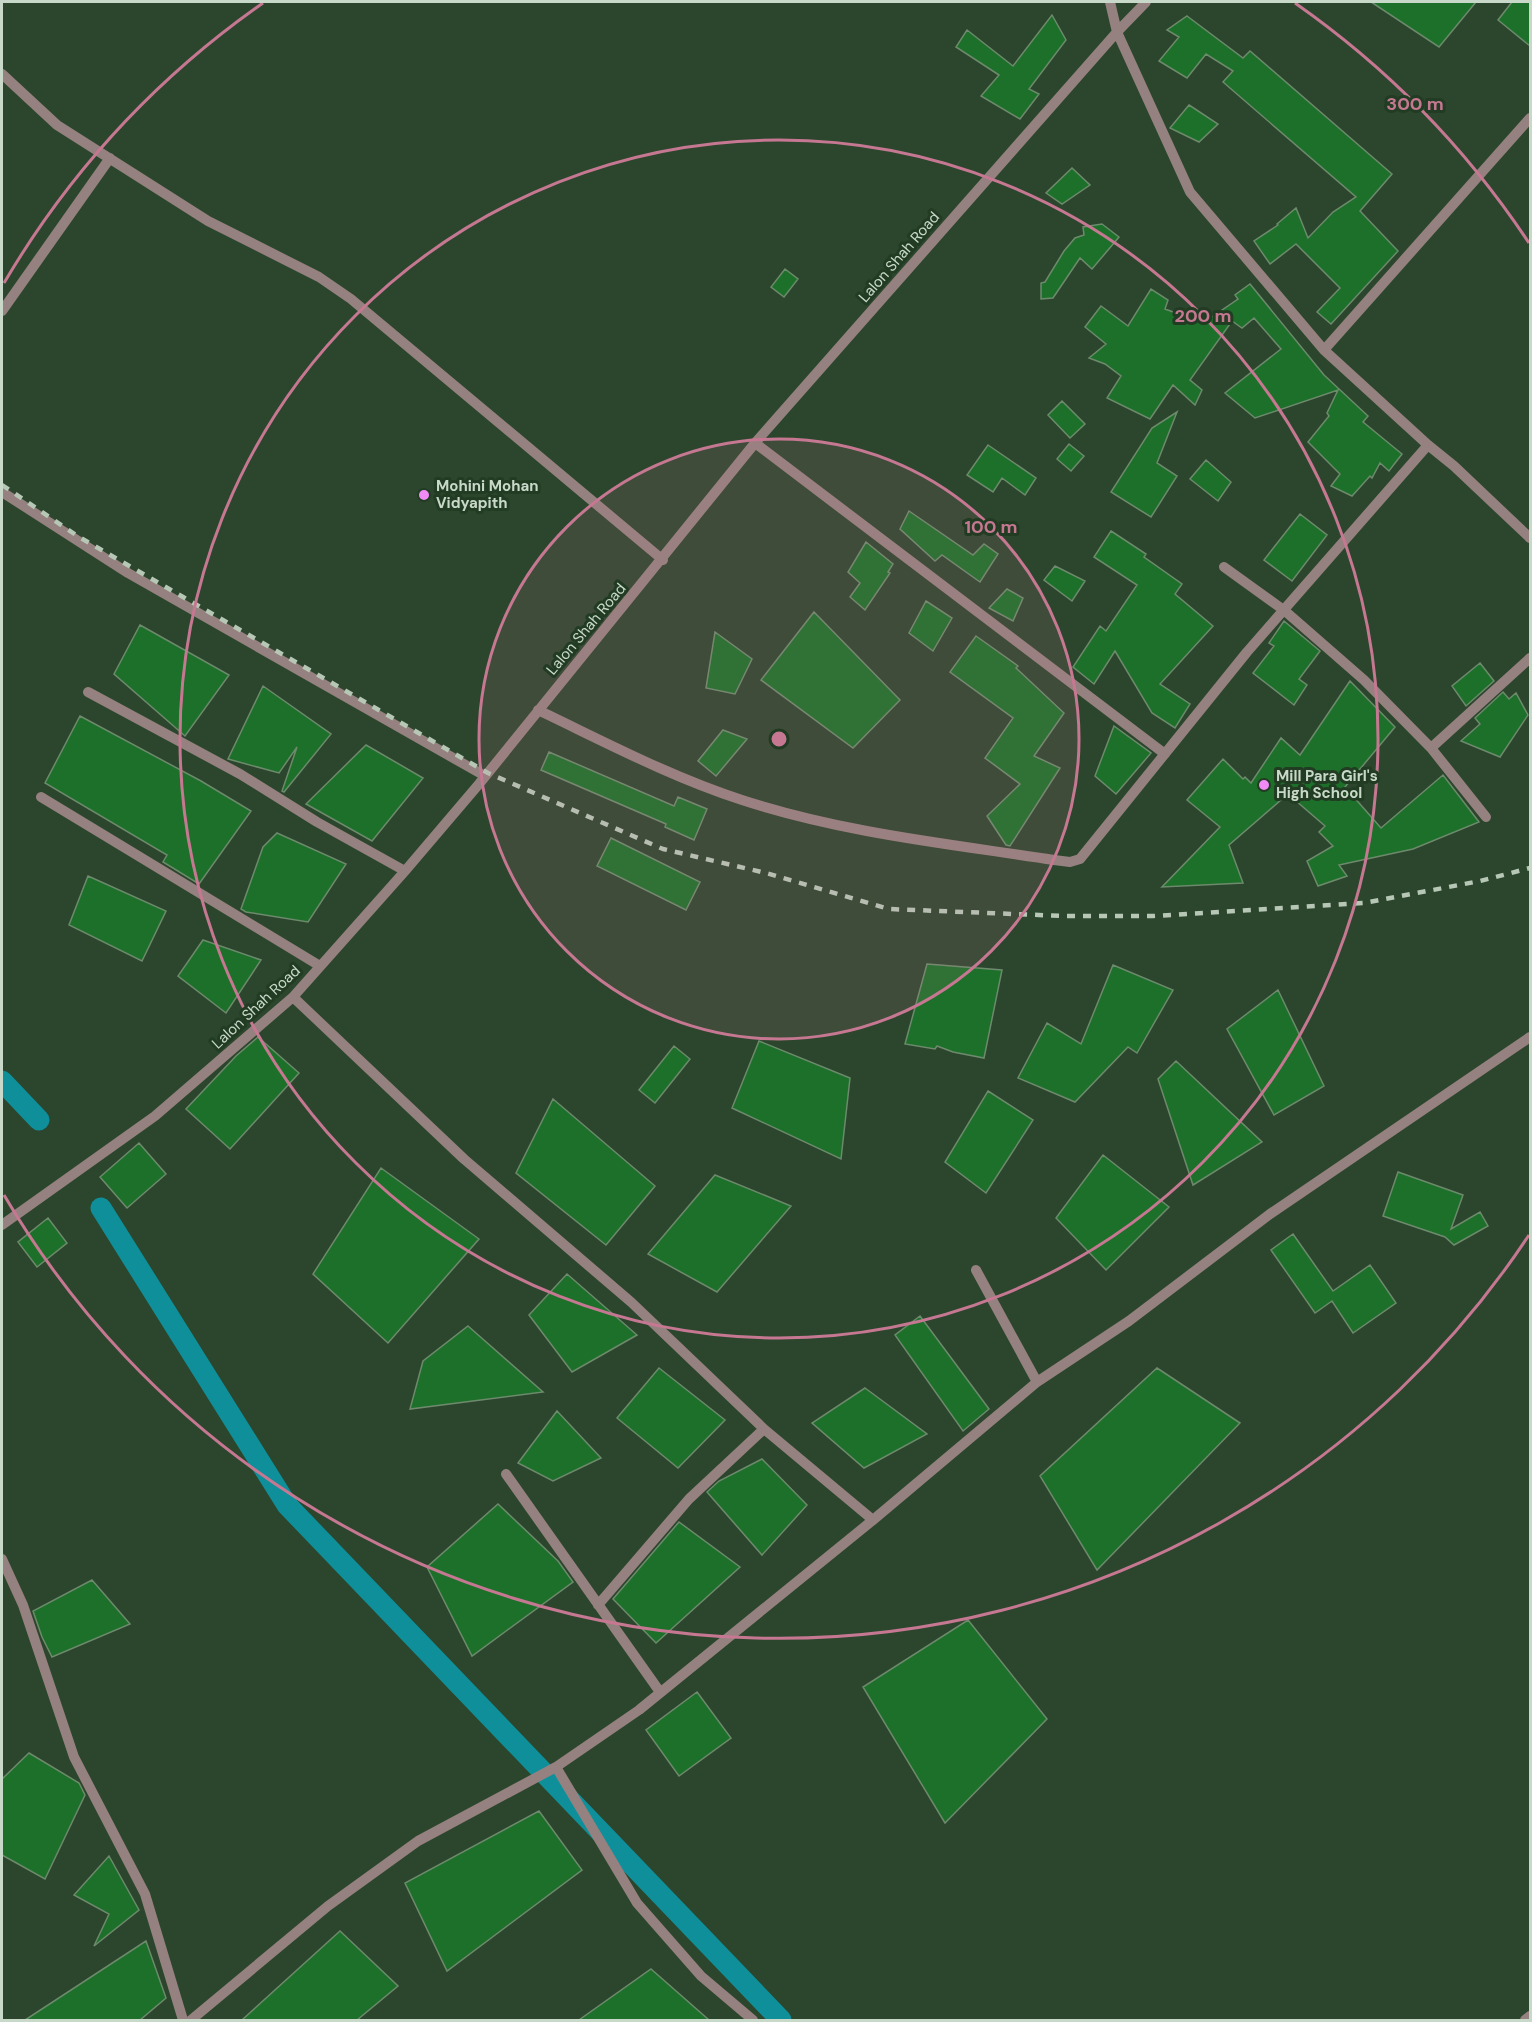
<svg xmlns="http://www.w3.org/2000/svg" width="1532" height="2022" viewBox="0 0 1532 2022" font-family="'DM Sans',sans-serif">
<rect width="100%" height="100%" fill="#2c462d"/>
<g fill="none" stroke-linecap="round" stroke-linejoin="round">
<path stroke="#0f8f9a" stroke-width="21" d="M2,1081L39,1120
M101,1208L287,1505L781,2020"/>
</g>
<path fill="#1c7029" stroke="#6d8a6d" stroke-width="1.5" d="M1371,2H1476L1439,47Z
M1512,2H1530V46L1498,20Z
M1052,15L1066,40L1029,89L1039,94L1020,119L981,96L999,75L956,47L967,30L1013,66Z
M1187,16L1243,58L1250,51L1392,174L1360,211L1398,251L1331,324L1317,312L1340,288L1296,244L1270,264L1254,241L1278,225L1277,224L1296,208L1308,238L1333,212L1356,197L1223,82L1233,71L1206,54L1187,78L1159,61L1179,37L1167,30Z
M1189,105L1218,124L1199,142L1170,128Z
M1072,168L1090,185L1062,204L1046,193Z
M1102,224L1119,237L1092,269L1080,258L1053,298L1041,299V283L1045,282L1064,251L1075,238L1084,235L1083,227Z
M785,269L798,279L784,297L771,287Z
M1250,284L1324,375L1368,416L1363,422L1402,454L1389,471L1380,463L1372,478L1370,476L1352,496L1331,486L1340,474L1308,442L1329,416L1327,413L1338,390L1255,418L1225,393L1281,349L1254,318L1242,328L1232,321L1190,380L1202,390L1195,405L1173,385L1150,419L1107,398L1121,376L1105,364L1089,358L1106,344L1085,327L1101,306L1128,326L1151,289L1168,300L1165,309L1203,323L1238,299L1235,295Z
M1062,401L1085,424L1070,438L1048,415Z
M1177,412L1157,463L1177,476L1151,517L1111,492L1152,428Z
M1069,444L1084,456L1071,471L1057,459Z
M988,445L1036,478L1025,495L1002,478L993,492L967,475Z
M1206,460L1231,482L1218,501L1190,479Z
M909,511L973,555L984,544L998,554L980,582L942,555L935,561L900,529Z
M1300,514L1327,535L1292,581L1264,560Z
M1111,531L1146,554L1144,557L1182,584L1175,594L1213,626L1160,684L1190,704L1175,728L1152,713L1115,651L1094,684L1073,667L1100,626L1106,631L1137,585L1094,557Z
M866,542L893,564L888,572L890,573L865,610L850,597L860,583L848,572Z
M1055,566L1085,581L1072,601L1044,580Z
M1007,589L1023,598L1013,621L989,608Z
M926,601L952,618L933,651L909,633Z
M814,612L900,700L853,748L761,680Z
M1284,621L1320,651L1299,679L1307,685L1294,705L1253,673L1274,646L1269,643Z
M140,625L229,675L185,736L114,674Z
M715,632L752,659L735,694L706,688Z
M976,636L1018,666L1016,668L1064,713L1034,756L1060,768L1010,846L1006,845L987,816L1020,784L985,758L1013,718L950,672Z
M1480,663L1494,681L1466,706L1452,686Z
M1350,681L1395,727L1345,787L1381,828L1443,775L1479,822L1413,849L1339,865L1347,876L1318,886L1307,861L1333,846L1319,832L1325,826L1288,794L1229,845L1243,883L1162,887L1220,827L1187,800L1223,759L1243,779L1245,777L1251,783L1281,738L1300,755Z
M263,686L331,734L284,792L282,791L297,747L279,773L228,759Z
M1503,692L1509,699L1516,693L1528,715L1500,757L1461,741L1480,724L1475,718Z
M80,716L201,781L251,811L199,884L163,862L167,855L45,783Z
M1114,726L1151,753L1116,794L1095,776Z
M723,730L747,739L716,776L698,761Z
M366,745L423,778L372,841L306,804Z
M549,752L674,806L678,797L707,809L694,840L665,827L666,824L541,770Z
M277,833L346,864L308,922L246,912L241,909L263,847Z
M611,838L700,882L686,910L597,866Z
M88,876L166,911L142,961L69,925Z
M203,940L261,960L226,1013L178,976Z
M927,964L1002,970L984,1058L953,1052L937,1046L935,1049L905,1044Z
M1113,965L1173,990L1137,1053L1128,1047L1075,1102L1018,1078L1047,1023L1081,1044Z
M1278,990L1324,1086L1274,1115L1227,1029Z
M258,1037L299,1073L230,1149L186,1109L236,1056Z
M759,1041L850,1078L841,1159L732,1108Z
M674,1046L690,1059L655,1103L639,1090Z
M1176,1061L1262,1142L1193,1185L1158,1079Z
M988,1091L1033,1120L986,1193L945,1162Z
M553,1099L655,1186L606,1245L516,1173Z
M139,1143L166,1174L127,1208L100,1177Z
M1103,1155L1169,1207L1106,1270L1056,1218Z
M381,1168L479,1239L388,1343L313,1274Z
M1398,1172L1463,1195L1451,1229L1480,1212L1488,1226L1454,1245L1445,1237L1383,1216Z
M715,1175L791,1206L717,1292L648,1254Z
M48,1218L67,1243L37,1267L18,1242Z
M1293,1234L1333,1291L1370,1265L1396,1303L1353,1333L1332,1301L1315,1313L1271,1250Z
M567,1274L637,1335L572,1372L529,1315Z
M920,1316L989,1409L963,1431L895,1335Z
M468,1326L543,1392L410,1409L423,1361Z
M659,1368L725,1420L678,1468L617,1418Z
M1157,1368L1240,1423L1097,1570L1040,1476Z
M865,1388L927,1434L864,1468L812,1423Z
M557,1411L601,1458L553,1481L518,1463Z
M762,1459L807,1505L762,1555L707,1492L719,1481Z
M498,1504L558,1561L573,1582L472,1656L427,1567Z
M679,1522L740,1567L656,1643L613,1599Z
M92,1580L130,1624L52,1657L42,1637L33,1611Z
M968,1620L1047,1719L945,1823L863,1687Z
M697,1692L731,1738L679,1776L646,1730Z
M29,1753L79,1783L85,1795L45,1879L2,1855V1779Z
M539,1811L582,1870L447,1971L405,1883Z
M109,1856L139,1910L94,1946L109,1914L74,1895Z
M340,1931L398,1986L357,2020H242Z
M146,1941L166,1998L140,2020H25Z
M651,1969L709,2020H579Z"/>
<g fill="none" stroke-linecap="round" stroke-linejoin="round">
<path stroke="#95817f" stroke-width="10" d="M1110,2L1117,32L1190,192L1324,350L1428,445L1454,466L1530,538
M2,74L57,125L208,221L319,277L351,299L663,560
M2,311L110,158
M1324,350L1530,118
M755,443L1165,754
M2,492L128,573L485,776
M1224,567L1285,611L1364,680L1431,748L1486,817
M88,692L240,774L317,822L405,871
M538,710C605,742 671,777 742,800C843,833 950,844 1054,860L1070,862L1080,859L1247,652L1428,445
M1431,748L1530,658
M41,797L320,966
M293,997L464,1159L631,1302L764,1429L873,1520
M2,1225L155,1116L293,997L405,871L479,784L755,443L1117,32L1146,2
M976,1270L1037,1382
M506,1474L660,1692
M2,1559L23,1605L74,1757L145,1894L183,2020
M598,1605L689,1499L764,1429
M556,1767L637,1903L701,1976L753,2020
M191,2020L328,1906L418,1841L556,1767L639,1710L873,1520L1037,1382L1129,1321L1270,1214L1530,1037
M1525,2020L1530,2016"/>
<path stroke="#b6c7b6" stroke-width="4.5" stroke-dasharray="8 8" stroke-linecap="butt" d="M2,485L79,537L488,773L663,849L766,873L889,909L1064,916H1153L1364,903L1480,881L1530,868"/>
</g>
<circle cx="779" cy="739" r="300" fill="#c67892" fill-opacity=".12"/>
<g fill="none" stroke="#c67892" stroke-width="3">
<circle cx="779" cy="739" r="300"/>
<circle cx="779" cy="739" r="599"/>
<path d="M1529 1235A899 899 0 0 1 4 1195M4 283A899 899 0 0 1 263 3M1295 3A899 899 0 0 1 1529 243"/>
</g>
<g fill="#f08bf5" stroke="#223c23" stroke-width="2">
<circle cx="424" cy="495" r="6"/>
<circle cx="1264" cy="785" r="6"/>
</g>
<g text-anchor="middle" stroke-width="6" stroke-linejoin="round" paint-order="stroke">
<g font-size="15" fill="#c9d9c9" stroke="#223c23">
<text transform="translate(899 257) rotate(-49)" y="5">Lalon Shah Road</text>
<text transform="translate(586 629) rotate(-50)" y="5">Lalon Shah Road</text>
<text transform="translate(256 1007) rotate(-43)" y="5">Lalon Shah Road</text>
</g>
<g font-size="15" font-weight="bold" fill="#c9d9c9" stroke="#223c23" text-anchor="start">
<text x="436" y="491">Mohini Mohan<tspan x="436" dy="17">Vidyapith</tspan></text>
<text x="1276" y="781">Mill Para Girl's<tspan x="1276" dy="17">High School</tspan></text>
</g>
</g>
<circle cx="779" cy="739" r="9" fill="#c67892" stroke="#223c23" stroke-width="3"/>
<g font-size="18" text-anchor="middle" font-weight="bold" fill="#c67892" stroke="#223c23" stroke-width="6" stroke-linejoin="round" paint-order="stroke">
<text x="1415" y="110">300 m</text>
<text x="1203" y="322">200 m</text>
<text x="991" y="533">100 m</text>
</g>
<rect width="1532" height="2022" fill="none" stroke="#c9d9c9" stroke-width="6"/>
</svg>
